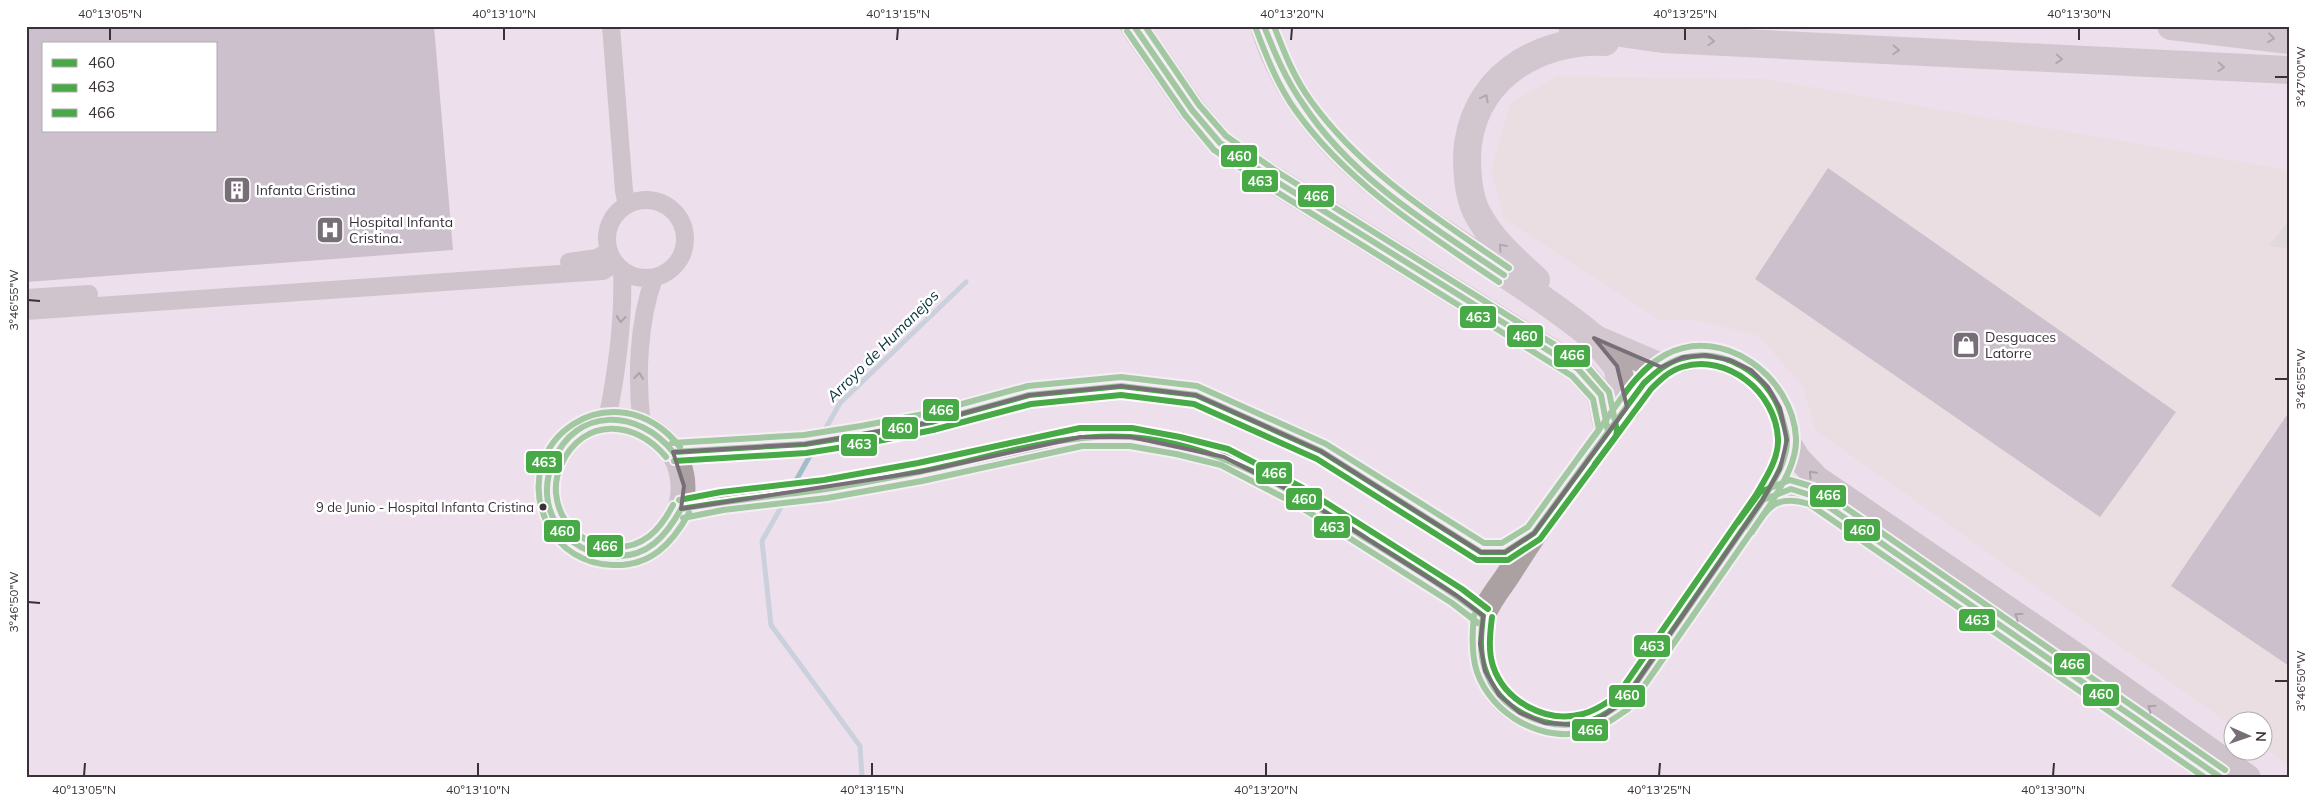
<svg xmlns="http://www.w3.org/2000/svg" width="2315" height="803" viewBox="0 0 2315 803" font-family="Mulish,sans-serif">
<rect width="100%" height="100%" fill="#ede0ec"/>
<path fill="#e8dcd6" d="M1557,76L1766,79L2289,170V766L2263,747L2262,720H2232V726L1815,430L1803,387L1759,336L1700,321L1659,320L1504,219L1491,171L1510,103Z"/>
<path fill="#d2d1c3" d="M2289,220V248L2269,246Z"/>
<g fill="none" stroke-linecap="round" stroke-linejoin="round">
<path stroke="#a0bec7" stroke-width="5" d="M823,433L840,403L966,282
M793,486L812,452
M784,502L762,541L771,625L860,746L862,777"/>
</g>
<path fill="#a39aa2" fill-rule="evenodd" d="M26,26H434L453,250L26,282ZM44,44H216V131H44Z
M1828,168L2176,412L2100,517L1755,279Z
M2289,412V666L2171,586Z"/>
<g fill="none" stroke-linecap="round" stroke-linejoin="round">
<path stroke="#aaa3a2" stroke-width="18" d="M611,26L624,191L627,205
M607 239a39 39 0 1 1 78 0a39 39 0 1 1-78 0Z
M569,262L597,258L609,251
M26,298L89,294
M26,311L603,271L615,263
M607,420C617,371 624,321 622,270
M642,425C636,379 638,322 654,278"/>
<path stroke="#aba1a2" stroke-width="25" d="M1706,355C1746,363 1773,380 1783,421C1784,426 1787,434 1787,440C1787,461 1773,482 1763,500L1623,702C1590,725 1566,732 1527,716C1490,701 1474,655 1483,617C1487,602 1502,585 1510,572C1551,506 1598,446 1644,383C1665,363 1677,358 1706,355Z
M547 488a68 68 0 1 1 136 0a68 68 0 1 1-136 0Z
M1787,440L1798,458L1817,478L2092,666L2248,777
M673,452L805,444L862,435L931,422L1029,395L1121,386L1196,395L1321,451L1481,552H1505L1532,535
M1763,500L1791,489L1813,496L1837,513
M681,509L722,501L825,489L920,472L1081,437H1131L1178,445L1224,457L1298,495L1457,596L1483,616
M1888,548L2177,747"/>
<path stroke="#b3a9ac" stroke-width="28" d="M1134,26L1192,110L1220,143L1274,180L1578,369L1601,395L1608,432
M1264,26C1312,183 1478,242 1594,338L1617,366L1627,407
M1572,26L1662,39L2289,70
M2171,26L2289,40
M1536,280C1513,259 1490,239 1476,211C1469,196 1467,173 1467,156C1470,81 1534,39 1605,42
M1598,340L1661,367"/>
<g stroke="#fff" stroke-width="10">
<path id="bus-1" d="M1134,26L1192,110L1220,143L1274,180L1578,369L1601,395L1608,432L1588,459
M1264,26C1275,54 1286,80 1303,104C1351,178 1433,227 1504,275
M673,452L805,444L862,435L931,422L1029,395L1121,386L1196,395L1321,451L1481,552H1505L1534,533L1644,383C1655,373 1667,362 1682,358C1725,347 1767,373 1781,414C1783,422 1787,432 1787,440C1787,462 1773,482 1763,500L1623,702C1611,711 1598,720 1583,723C1542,731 1498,709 1485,669C1479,652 1481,633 1483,616
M673,452C639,409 576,406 553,462C533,509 565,554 614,556C647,558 666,536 681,509
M681,509C729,500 777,496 826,489C857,484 888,478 919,472C988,459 1059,432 1130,437C1222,444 1294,492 1368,540C1407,564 1447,588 1483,616
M1745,527L1763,500L1791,489L1813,496L2220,777"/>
</g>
<g stroke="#fff" stroke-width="10">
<path id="bus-2" d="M1256,29C1267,58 1278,86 1296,111C1348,184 1426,233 1499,282
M1127,31L1185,115L1214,150L1269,187L1572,376L1593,399L1599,430L1581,454
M680,447C615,366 506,440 548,525C560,550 585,564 612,565C650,567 672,544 689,513
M674,461L806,453L863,444L933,430L1031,404L1121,395L1194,404L1317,459L1477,560H1508L1540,539L1651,389C1660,380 1669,371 1682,367C1727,353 1776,392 1778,439C1779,459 1765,479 1756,495L1617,696C1606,703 1596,711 1583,714C1547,724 1505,702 1493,666C1488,651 1490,633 1492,617
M683,518L723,510L827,498L922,481L1082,446H1130L1176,454L1221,465L1294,503L1452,603L1478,623
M1752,532C1769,506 1776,494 1809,504L2204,777"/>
</g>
<g stroke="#fff" stroke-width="10">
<path id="bus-3" d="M1145,26L1199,105L1226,136L1279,173L1584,363L1609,392L1617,431L1616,436L1595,464
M1274,26C1284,52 1294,78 1311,101C1362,172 1438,219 1509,268
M672,443L804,435L861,426L929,413L1028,386L1121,377L1197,386L1326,444L1484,543H1502L1528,527C1552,494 1576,461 1600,428C1619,403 1636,371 1665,355C1723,324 1793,377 1796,438C1797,462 1782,485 1770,505L1628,709C1615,718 1603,727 1588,731C1543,744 1492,715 1477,672C1471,654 1472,634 1474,615
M666,457C636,420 583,416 561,465C544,503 571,545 612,547C643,549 660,530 673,505
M679,500L721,492L824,480L918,463L1080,428H1132L1180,437L1228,449L1303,488L1462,589L1488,609
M1738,522L1760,492L1790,480L1817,488L2225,770"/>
</g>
<use href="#bus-1" stroke="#48aa46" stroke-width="6"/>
<use href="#bus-2" stroke="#48aa46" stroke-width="6"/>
<use href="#bus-3" stroke="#48aa46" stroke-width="6"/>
</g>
<defs><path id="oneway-chevron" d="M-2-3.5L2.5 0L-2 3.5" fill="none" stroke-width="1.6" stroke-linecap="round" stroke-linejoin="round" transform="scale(1.25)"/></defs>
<g stroke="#6a6066">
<use href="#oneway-chevron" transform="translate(2271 38) rotate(7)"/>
<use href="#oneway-chevron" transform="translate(1711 41) rotate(3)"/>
<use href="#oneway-chevron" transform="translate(1896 50) rotate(3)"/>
<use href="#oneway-chevron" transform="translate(2059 59) rotate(3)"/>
<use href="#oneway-chevron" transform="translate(2221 67) rotate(3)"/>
<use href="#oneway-chevron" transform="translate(1485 98) rotate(-61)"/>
<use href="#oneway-chevron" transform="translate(1502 247) rotate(-132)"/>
</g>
<g stroke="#61585d">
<use href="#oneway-chevron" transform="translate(621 319) rotate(95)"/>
<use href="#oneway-chevron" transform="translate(639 376) rotate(-84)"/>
<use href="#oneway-chevron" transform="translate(1812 474) rotate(-134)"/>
<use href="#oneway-chevron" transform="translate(2018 616) rotate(-146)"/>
<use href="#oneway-chevron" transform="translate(2151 708) rotate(-145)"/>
</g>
<path d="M0 0H2315V803H0ZM1594,338L1661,367L1683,357L1706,355L1730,360L1751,370L1768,387L1780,408L1787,440L1780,469L1763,500L1623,702L1600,718L1573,725L1545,723L1520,713L1499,695L1485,671L1480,644L1483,616L1457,596L1298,495L1224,457L1131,437H1081L920,472L681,509L684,486L673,452L805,444L931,422L1029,395L1121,386L1196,395L1321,451L1481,552H1505L1534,533L1627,407L1617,366Z" fill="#ede0ec" fill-opacity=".55" fill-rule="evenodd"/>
<path fill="none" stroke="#786e77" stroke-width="4" stroke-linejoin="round" d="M1594,338L1661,367L1683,357L1706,355L1730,360L1751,370L1768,387L1780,408L1787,440L1780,469L1763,500L1623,702L1600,718L1573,725L1545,723L1520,713L1499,695L1485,671L1480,644L1483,616L1457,596L1298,495L1224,457L1131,437H1081L920,472L681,509L684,486L673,452L805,444L931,422L1029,395L1121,386L1196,395L1321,451L1481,552H1505L1534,533L1627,407L1617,366Z"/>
<path fill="none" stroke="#393038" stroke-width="2" d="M110,40V28M504,40V28M897,40L898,28M1291,40L1292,28M1685,40V28M2079,40V28M2275,77H2288M28,300L40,301M2275,379H2288M28,602L40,603M2275,681H2288M84,776L85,763M478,776V763M872,776V763M1266,776V763M1659,776L1660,763M2053,776L2054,763"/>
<defs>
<g id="building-square" transform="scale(1.4375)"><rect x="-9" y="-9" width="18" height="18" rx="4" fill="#786e77" stroke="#fff"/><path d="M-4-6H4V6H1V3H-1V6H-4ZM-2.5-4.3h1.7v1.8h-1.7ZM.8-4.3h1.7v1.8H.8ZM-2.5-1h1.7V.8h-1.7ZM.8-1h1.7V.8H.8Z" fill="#fff"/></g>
<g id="hospital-square" transform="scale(1.4375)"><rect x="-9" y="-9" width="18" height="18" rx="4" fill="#786e77" stroke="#fff"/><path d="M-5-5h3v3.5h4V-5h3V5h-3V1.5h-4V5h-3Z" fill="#fff"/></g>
<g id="shop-square" transform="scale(1.4375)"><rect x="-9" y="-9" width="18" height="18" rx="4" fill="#786e77" stroke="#fff"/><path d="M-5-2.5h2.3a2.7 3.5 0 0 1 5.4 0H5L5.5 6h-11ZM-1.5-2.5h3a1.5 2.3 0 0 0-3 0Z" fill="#fff"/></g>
</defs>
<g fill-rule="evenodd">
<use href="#building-square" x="237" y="190"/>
<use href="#hospital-square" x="330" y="230"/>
<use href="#shop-square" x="1966" y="345"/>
</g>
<circle fill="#393038" stroke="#fff" stroke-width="2" cx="543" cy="507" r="4.5"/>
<g text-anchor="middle" stroke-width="5" stroke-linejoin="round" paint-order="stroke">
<g font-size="13" fill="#393038" stroke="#fff" text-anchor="end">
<text x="534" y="512">9 de Junio - Hospital Infanta Cristina</text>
</g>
<g font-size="14" fill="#393038" stroke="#fff" text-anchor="start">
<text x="256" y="195">Infanta Cristina</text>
<text x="349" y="227">Hospital Infanta<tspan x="349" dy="16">Cristina.</tspan></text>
<text x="1985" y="342">Desguaces<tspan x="1985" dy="16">Latorre</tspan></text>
</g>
<g font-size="15" font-style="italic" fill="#013138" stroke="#fff">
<text transform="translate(883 346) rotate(-45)" y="5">Arroyo de Humanejos</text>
</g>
</g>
<g stroke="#fff" stroke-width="2">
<rect x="1220" y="144" width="38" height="24" rx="5" fill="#48aa46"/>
<rect x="1241" y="169" width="38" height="24" rx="5" fill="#48aa46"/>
<rect x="1297" y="184" width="38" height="24" rx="5" fill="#48aa46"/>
<rect x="1459" y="305" width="38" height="24" rx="5" fill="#48aa46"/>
<rect x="1506" y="324" width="38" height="24" rx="5" fill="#48aa46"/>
<rect x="1553" y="344" width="38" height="24" rx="5" fill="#48aa46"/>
<rect x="922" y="398" width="38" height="24" rx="5" fill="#48aa46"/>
<rect x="881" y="416" width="38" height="24" rx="5" fill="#48aa46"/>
<rect x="840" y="433" width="38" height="24" rx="5" fill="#48aa46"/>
<rect x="525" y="450" width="38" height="24" rx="5" fill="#48aa46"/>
<rect x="1255" y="461" width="38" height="24" rx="5" fill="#48aa46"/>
<rect x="1809" y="484" width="38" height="24" rx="5" fill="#48aa46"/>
<rect x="1285" y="487" width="38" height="24" rx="5" fill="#48aa46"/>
<rect x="1313" y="515" width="38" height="24" rx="5" fill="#48aa46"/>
<rect x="1843" y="518" width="38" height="24" rx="5" fill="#48aa46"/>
<rect x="543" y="519" width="38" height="24" rx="5" fill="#48aa46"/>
<rect x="586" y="534" width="38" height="24" rx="5" fill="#48aa46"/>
<rect x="1958" y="608" width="38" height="24" rx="5" fill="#48aa46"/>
<rect x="1633" y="634" width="38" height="24" rx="5" fill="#48aa46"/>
<rect x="2053" y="652" width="38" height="24" rx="5" fill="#48aa46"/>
<rect x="2082" y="683" width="38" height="24" rx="5" fill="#48aa46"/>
<rect x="1608" y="684" width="38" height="24" rx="5" fill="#48aa46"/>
<rect x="1571" y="718" width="38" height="24" rx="5" fill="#48aa46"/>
</g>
<g font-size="14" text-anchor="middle" font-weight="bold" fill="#fff">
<text x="1239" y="161">460</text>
<text x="1260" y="186">463</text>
<text x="1316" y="201">466</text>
<text x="1478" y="322">463</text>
<text x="1525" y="341">460</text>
<text x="1572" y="360">466</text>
<text x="941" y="415">466</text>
<text x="900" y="433">460</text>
<text x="859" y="449">463</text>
<text x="544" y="467">463</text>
<text x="1274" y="478">466</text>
<text x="1828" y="500">466</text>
<text x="1304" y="504">460</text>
<text x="1332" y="532">463</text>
<text x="1862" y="535">460</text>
<text x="562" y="536">460</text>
<text x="605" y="551">466</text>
<text x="1977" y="625">463</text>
<text x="1652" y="651">463</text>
<text x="2072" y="669">466</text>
<text x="2101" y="699">460</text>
<text x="1627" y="700">460</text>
<text x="1590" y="735">466</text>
</g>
<rect width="2315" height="803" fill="none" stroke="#ffffff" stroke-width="55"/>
<rect x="42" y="42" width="175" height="90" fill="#ffffff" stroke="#b0acaf"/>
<rect x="52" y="59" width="25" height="8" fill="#48aa46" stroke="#b0acaf"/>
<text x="88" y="68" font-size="15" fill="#393038">460</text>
<rect x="52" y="84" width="25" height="8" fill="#48aa46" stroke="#b0acaf"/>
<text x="88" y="92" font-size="15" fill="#393038">463</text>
<rect x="52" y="109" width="25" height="8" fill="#48aa46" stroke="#b0acaf"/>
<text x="88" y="118" font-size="15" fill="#393038">466</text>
<g transform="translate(2248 736) rotate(92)"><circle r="24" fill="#ffffff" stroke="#b0acaf"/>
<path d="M0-4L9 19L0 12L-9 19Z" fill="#786e77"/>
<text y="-8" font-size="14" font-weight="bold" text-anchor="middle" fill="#393038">N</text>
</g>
<rect x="28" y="28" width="2260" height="748" fill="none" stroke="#393038" stroke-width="2"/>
<g font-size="12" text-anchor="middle" fill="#393038">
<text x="110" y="18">40°13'05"N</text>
<text x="504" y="18">40°13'10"N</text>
<text x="898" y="18">40°13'15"N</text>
<text x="1292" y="18">40°13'20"N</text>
<text x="1685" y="18">40°13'25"N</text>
<text x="2079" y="18">40°13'30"N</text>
<text transform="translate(2301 77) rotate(-90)" y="4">3°47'00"W</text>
<text transform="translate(14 300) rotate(-90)" y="4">3°46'55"W</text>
<text transform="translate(2301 379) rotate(-90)" y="4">3°46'55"W</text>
<text transform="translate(14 602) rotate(-90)" y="4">3°46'50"W</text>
<text transform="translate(2301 681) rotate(-90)" y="4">3°46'50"W</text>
<text x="84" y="794">40°13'05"N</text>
<text x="478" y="794">40°13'10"N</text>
<text x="872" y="794">40°13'15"N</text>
<text x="1266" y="794">40°13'20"N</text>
<text x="1659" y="794">40°13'25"N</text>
<text x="2053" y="794">40°13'30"N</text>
</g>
</svg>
